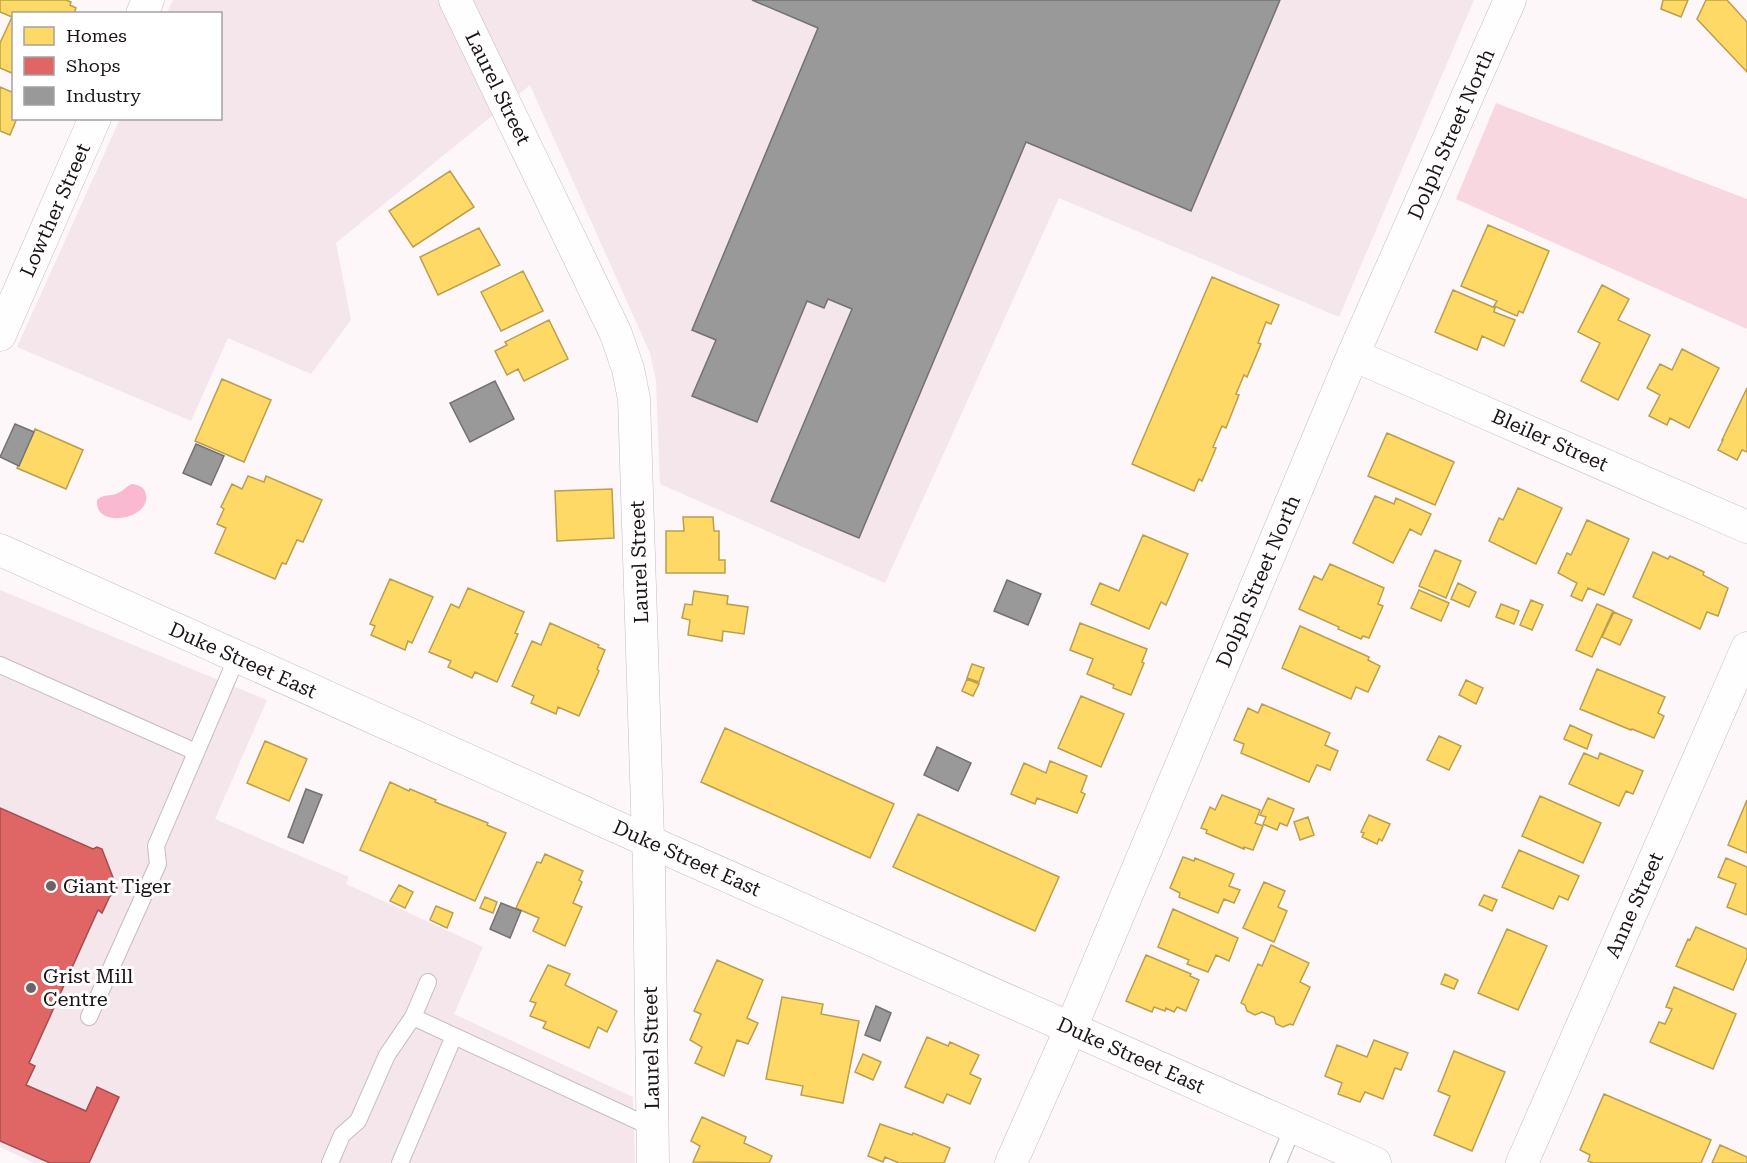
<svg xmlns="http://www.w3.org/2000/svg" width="1747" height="1163" viewBox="0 0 1747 1163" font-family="'Roboto Serif',serif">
<rect width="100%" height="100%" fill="#fdf7f9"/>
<path fill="#f4e6eb" d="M173,0H1474L1339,317L1059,198L885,583L660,484L656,380L650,353L530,85L336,243L351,320L311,374L228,338L191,421L17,347L120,119L220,118V14L167,13Z
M0,590L267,700L215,819L349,877L346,884L483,947L454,1014L633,1097L635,1163H34L0,1147Z"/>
<path fill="#f8d7e1" d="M1496,103L1747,199V329L1456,199Z"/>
<path fill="#fab9d0" d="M132,484C139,485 145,487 146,495C151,519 94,530 97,500C105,493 110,497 118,493C124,491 126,486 132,484Z"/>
<path fill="#ffd966" stroke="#bb9e4e" stroke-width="1.5" d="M0,0H66L71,2L70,5L76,8L74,14H14V74L0,68V43L12,17L0,12Z
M1663,0H1688L1681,17L1661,9Z
M1706,0H1727L1747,22V72L1697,19Z
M0,87L14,93V118H17L10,135L0,131Z
M450,171L474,207L413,247L389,211Z
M1488,225L1549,251L1523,313L1519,311L1517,316L1494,306L1497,301L1461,286Z
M479,228L500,265L438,295L420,257Z
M523,271L543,311L501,331L481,292Z
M1212,277L1279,305L1271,324L1266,322L1258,343L1261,344L1247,377L1244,375L1236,394L1239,395L1226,428L1222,426L1213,447L1216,448L1202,481L1199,479L1194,491L1132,464Z
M1602,285L1629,299L1618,320L1650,335L1618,400L1581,381L1600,343L1578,332Z
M1453,290L1495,308L1494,312L1515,320L1504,346L1482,336L1477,350L1435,332Z
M549,320L568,359L524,381L518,369L507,375L495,351L507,345L505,342Z
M1682,349L1719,368L1689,428L1670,418L1667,425L1649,416L1660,395L1647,388L1660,364L1672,370Z
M222,379L271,400L244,462L195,441Z
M1747,388V452L1742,450L1737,460L1718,450L1723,440H1722Z
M35,429L83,450L66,489L17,468Z
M1387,433L1454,462L1435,505L1368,476Z
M248,476L264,482L266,476L322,500L303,542L297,540L286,564L282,563L275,579L215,553L226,528L217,524L224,509L221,507L232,484L242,489Z
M1518,488L1562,508L1536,564L1489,541L1499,518L1503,520Z
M612,489L614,538L557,541L555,491Z
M1375,496L1394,504L1396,498L1431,514L1421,535L1410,529L1393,563L1353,543Z
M683,517H713L714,531H719V560H725V573H666V531H684Z
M1587,520L1629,539L1604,595L1588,588L1582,601L1571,596L1577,583L1558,573L1567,553L1571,555Z
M1143,535L1188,554L1166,605L1161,602L1149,629L1091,604L1100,583L1119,591Z
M1435,550L1461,561L1446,598L1419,586Z
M1653,552L1668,559L1670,556L1704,572L1703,575L1728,588L1718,616L1707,612L1700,629L1633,597Z
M1330,564L1384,588L1378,604L1383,606L1369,638L1363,636L1361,639L1338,629L1339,627L1299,609L1314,576L1322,580Z
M390,579L433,597L412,643L408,641L405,650L371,635L375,626L370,624Z
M1458,583L1476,592L1469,607L1451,599Z
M468,588L524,612L515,633L518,634L497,682L475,672L472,678L448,667L451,661L429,652L451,604L459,608Z
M1419,590L1449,603L1441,621L1411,608Z
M694,591L728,596L727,604L748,607L744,634L723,631L722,641L688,635L690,620L682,618L685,604L692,605Z
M1531,600L1543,605L1532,630L1520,625Z
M1501,604L1519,611L1514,624L1496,617Z
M1597,604L1613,611L1592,657L1576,650Z
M1614,612L1632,620L1620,645L1602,637Z
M550,623L599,645L598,647L605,650L597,669L599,671L579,716L558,707L556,714L531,703L534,696L512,686L532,641L541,645Z
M1080,623L1147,649L1142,662L1144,663L1131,695L1113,688L1114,685L1087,674L1093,659L1070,650Z
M1300,626L1369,657L1368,660L1380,666L1368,692L1356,687L1351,699L1282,668Z
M972,664L984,668L979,682L967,678Z
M1597,669L1665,697L1658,713L1664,716L1654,738L1632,729L1631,730L1580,709Z
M967,679L979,684L973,696L962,691Z
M1466,680L1483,688L1476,704L1459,695Z
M1081,696L1124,714L1101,767L1058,748Z
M1262,704L1330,733L1325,745L1338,751L1330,770L1317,765L1309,782L1241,753L1244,744L1234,740L1248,708L1258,713Z
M1570,725L1592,735L1587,749L1564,739Z
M725,728L894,804L870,858L701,782Z
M1439,736L1461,746L1449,770L1427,760Z
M265,741L307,759L289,801L247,783Z
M1584,753L1598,759L1600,753L1643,771L1633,794L1626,791L1619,806L1569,784Z
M1050,761L1087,776L1081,792L1085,794L1077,813L1037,798L1035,804L1011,794L1024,763L1046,773Z
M390,782L409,791L410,789L436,800L435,802L488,823L487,825L506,833L475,901L360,850Z
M1222,795L1260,810L1255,823L1263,826L1253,850L1244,847V849L1206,833L1207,830L1201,828L1210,807L1215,810Z
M1540,796L1601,823L1583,863L1522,836Z
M1268,798L1294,809L1287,826L1280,823L1277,830L1263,824L1266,817L1260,815Z
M1747,800V853L1728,845Z
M918,814L1059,877L1035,931L893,867Z
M1369,815L1390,824L1382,841L1379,839L1377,844L1362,837L1364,833L1361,832Z
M1308,817L1314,835L1300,840L1294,822Z
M1519,850L1579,876L1568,900L1559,896L1553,909L1502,887Z
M545,854L583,871L579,880L582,882L573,903L582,907L565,946L533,931L539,918L516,908L537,862L541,863Z
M1183,857L1194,861L1195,858L1234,874L1229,886L1240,890L1234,903L1224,899L1218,913L1179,897L1180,893L1170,888Z
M1726,858L1747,867V915L1727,907L1736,884L1718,877Z
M1264,882L1285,891L1278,907L1287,911L1274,942L1243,928Z
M399,885L413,892L405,908L390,901Z
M1484,895L1497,900L1492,911L1479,905Z
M485,897L497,902L493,913L480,908Z
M436,906L453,913L447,928L430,920Z
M1173,909L1238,938L1229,961L1216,955L1208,972L1187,964L1189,960L1158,947Z
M1696,927L1747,949V958L1733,990L1676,966L1688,939L1690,940Z
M1507,929L1547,946L1518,1010L1478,993Z
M1271,945L1309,963L1300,982L1310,987L1293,1025L1290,1024L1283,1027L1276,1024L1274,1017L1262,1012L1255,1015L1247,1011L1245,1005L1241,1003L1258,964L1262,966Z
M1146,955L1191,974L1190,976L1199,980L1186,1011L1177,1007L1174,1012L1166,1008L1165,1011L1154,1007L1152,1012L1126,1001Z
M717,960L763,980L747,1018L758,1023L748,1044L737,1040L724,1076L695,1063L702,1047L690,1040L701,1014L694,1011Z
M548,965L570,974L565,985L617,1011L607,1032L598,1027L589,1048L543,1028L546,1022L530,1016L536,1003L530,1001Z
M1445,974L1458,980L1454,989L1441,984Z
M1674,987L1736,1014L1713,1069L1650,1042L1659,1022L1665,1024L1672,1009L1666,1007Z
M782,997L823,1004L821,1014L859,1021L843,1103L801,1095L803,1086L766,1079Z
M927,1037L948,1046L950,1042L979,1055L970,1074L981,1079L970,1104L947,1094L943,1103L905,1087Z
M1374,1040L1408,1053L1401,1070L1395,1068L1383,1099L1365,1092L1360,1102L1338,1094L1342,1083L1325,1076L1337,1045L1367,1057Z
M1454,1051L1505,1072L1472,1151L1434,1135L1450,1096L1438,1091Z
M863,1054L881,1062L873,1080L855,1072Z
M1604,1094L1711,1140L1701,1163H1593L1588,1161L1590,1155L1580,1150Z
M702,1117L746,1137L744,1143L772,1156L769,1163L693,1162L700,1146L691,1141Z
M880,1124L912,1135L913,1133L950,1148L944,1163H899L885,1157L883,1162L868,1156Z
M1720,1145L1747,1157V1163H1712Z"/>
<path fill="#e06666" stroke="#a54d4e" stroke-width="1.5" d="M0,808L93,849L97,847L102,849L117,888L114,894L110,896L102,913L98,910L29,1063L35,1066L26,1085L86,1111L97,1087L119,1097L89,1163H50L0,1141Z"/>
<path fill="#999" stroke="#747172" stroke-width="1.5" d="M1280,0L1191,211L1026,142L859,538L771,501L852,309L828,299L824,308L807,301L757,422L692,396L716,340L692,330L818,28L752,0Z
M495,381L514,419L470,442L450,403Z
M15,424L34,432L19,466L0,457Z
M196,444L224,456L211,485L183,473Z
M1007,580L1041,594L1028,625L994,611Z
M937,747L971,763L958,791L924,775Z
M306,789L322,795L303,843L288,837Z
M501,903L521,911L510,938L490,929Z
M876,1006L891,1013L880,1041L865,1035Z"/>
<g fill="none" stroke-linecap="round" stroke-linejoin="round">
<g stroke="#c3bcbe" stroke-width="18">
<path id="service" d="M0,665L196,752
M89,1017L158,864L156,846L237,657
M413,1017L653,1128
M330,1163L342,1135L358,1121L387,1055L413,1017L428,982
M400,1163L454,1036
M1278,1163L1293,1127"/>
</g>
<g stroke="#c3bcbe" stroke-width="33">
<path id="minor" d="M455,0L616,334L628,369L634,399L649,870L653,1163
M142,14L148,0
M0,335L95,118
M1353,355L1747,527
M0,550L648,841L1375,1163
M1011,1163L1071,1028L1353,355L1510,0
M1522,1163L1747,648"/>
</g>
<use href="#service" stroke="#fffefe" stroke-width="16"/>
<use href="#minor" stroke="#fffefe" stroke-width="32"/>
</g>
<g fill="#6b6365" stroke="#fff" stroke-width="2">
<circle cx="51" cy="886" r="6"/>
<circle cx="31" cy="988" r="6"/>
</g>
<g text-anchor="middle" stroke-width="6" stroke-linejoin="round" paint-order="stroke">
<g font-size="20" fill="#1c1416" stroke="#fff">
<text transform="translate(498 88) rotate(64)" y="7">Laurel Street</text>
<text transform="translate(1451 134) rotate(-66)" y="7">Dolph Street North</text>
<text transform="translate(55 210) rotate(-66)" y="7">Lowther Street</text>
<text transform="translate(1550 440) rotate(24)" y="7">Bleiler Street</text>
<text transform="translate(639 562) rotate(-92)" y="7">Laurel Street</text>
<text transform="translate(1258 581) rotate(-67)" y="7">Dolph Street North</text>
<text transform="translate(243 660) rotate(24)" y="7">Duke Street East</text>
<text transform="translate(687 858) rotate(24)" y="7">Duke Street East</text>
<text transform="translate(1634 905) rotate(-66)" y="7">Anne Street</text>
<text transform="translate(651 1048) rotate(-91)" y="7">Laurel Street</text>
<text transform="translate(1131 1055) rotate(24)" y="7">Duke Street East</text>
</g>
<g font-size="20" fill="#1c1416" stroke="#fff" text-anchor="start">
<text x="63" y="893">Giant Tiger</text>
<text x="43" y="983">Grist Mill<tspan x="43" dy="23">Centre</tspan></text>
</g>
</g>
<rect x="12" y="12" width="210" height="108" fill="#ffffff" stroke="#a4a1a2" stroke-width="1.5"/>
<rect x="24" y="27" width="30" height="18" fill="#ffd966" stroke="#a4a1a2" stroke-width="1.5"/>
<text x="66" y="42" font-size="18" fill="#1c1416">Homes</text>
<rect x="24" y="57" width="30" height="18" fill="#e06666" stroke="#a4a1a2" stroke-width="1.5"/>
<text x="66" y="72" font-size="18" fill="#1c1416">Shops</text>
<rect x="24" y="87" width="30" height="18" fill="#999999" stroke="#a4a1a2" stroke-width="1.5"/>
<text x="66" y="102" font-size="18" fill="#1c1416">Industry</text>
</svg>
